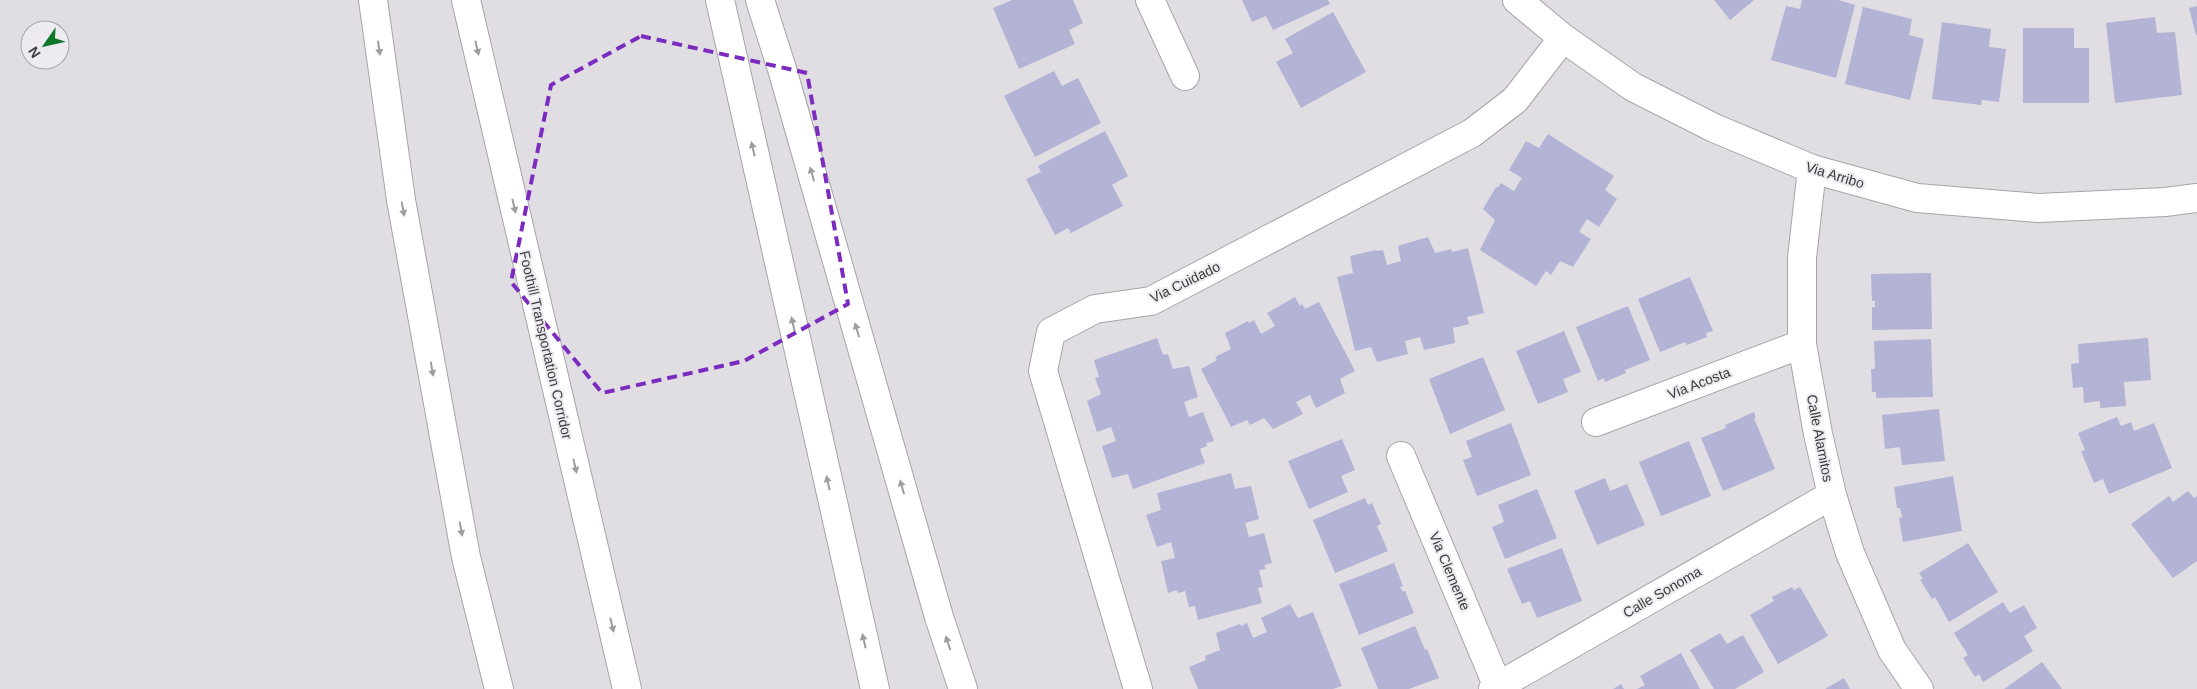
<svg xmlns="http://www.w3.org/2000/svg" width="2197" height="689" viewBox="0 0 2197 689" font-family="Helvetica,sans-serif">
<rect width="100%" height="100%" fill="#e0dde3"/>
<path fill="#b3b3d6" d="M1012,0H1073L1083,23L1069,30L1075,44L1019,69L993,8Z
M1242,0H1328L1330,4L1273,30L1266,16L1252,22Z
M1714,0H1754L1730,20Z
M1802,0H1838L1855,5L1836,78L1771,60L1786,6L1800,9Z
M2197,6V35H2196L2189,8Z
M1863,7L1912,19L1909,35L1924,39L1910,100L1845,84Z
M1333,12L1366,72L1301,108L1276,62L1293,53L1285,39Z
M2155,17L2157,33L2175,32L2182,95L2115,103L2106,23Z
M1942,22L1991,29L1989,47L2006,49L1999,102L1982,100L1981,105L1932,99Z
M2023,28H2074V48H2089V103H2023Z
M1054,71L1062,86L1078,78L1101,123L1035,157L1004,96Z
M1105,131L1128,176L1112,185L1123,206L1071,233L1068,228L1055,235L1026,179L1041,172L1038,166Z
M1548,134L1614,176L1605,190L1617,199L1599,227L1587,219L1579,232L1591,239L1573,267L1560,261L1551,275L1546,271L1536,286L1480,250L1495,220L1483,209L1496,187H1498L1501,183L1514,191L1522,178L1509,170L1526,141L1539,148Z
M1428,237L1435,253L1451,249L1452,252L1468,248L1484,313L1467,317L1469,324L1453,328L1455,343L1424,350L1420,337L1405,341L1408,354L1377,362L1371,347L1355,351L1337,277L1353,273L1350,256L1376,250L1377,251L1383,250L1387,265L1401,261L1398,246Z
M1931,273L1932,329L1872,330V307H1875V301H1872L1871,274Z
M1690,277L1713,331L1706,333L1707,337L1687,345L1685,342L1660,352L1638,299Z
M1295,297L1300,306L1302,304L1305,309L1319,302L1355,371L1340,379L1345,393L1316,408L1310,395L1296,402L1303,414L1273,429L1264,418L1250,425L1247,420L1231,427L1201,369L1217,360L1215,357L1231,349L1225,333L1248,321L1249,323L1254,320L1261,334L1275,326L1267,313Z
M1628,306L1650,360L1625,370L1626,373L1605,382L1604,378L1598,381L1576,327Z
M1564,331L1581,372L1563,379L1568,392L1538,404L1516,351Z
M1157,338L1163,355L1168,354L1173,369L1189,366L1198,397L1184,402L1189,417L1203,412L1214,441L1206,443L1207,446L1200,449L1205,463L1133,489L1128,474L1112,478L1102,446L1116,441L1111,427L1097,432L1087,401L1101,394L1095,378L1099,377L1094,360Z
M2148,338L2151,380L2124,382L2126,406L2100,408V401L2084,403L2083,387L2073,388L2071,364L2079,363L2078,344Z
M1931,339L1933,397L1876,398V392H1872L1871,369H1875L1874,341Z
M1483,357L1505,410L1450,434L1429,379Z
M1939,409L1945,461L1902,465L1900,447L1885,449L1882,415Z
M1754,412L1756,418H1754L1775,469L1723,491L1701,438L1726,428L1725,425Z
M2117,417L2121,426L2131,422L2134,431L2154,423L2172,468L2109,494L2103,479L2094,483L2081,451L2085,450L2078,433Z
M1511,423L1531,475L1477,496L1463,460L1472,457L1466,441Z
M1342,439L1355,470L1341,476L1348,492L1309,509L1288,461Z
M1689,441L1711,496L1661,516L1639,462Z
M1231,473L1235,489L1251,486L1259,519L1245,523L1249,537L1264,533L1272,563L1264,565L1266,569L1259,570L1263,587L1258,588L1262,603L1198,620L1195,606L1189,607L1185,591L1178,593L1177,590L1168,593L1161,561L1175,558L1171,542L1157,547L1146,515L1161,510L1157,493Z
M1953,476L1962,531L1903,542L1899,518L1902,517L1900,508H1897L1894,487Z
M1605,478L1610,491L1627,484L1645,525L1597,545L1574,491Z
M1537,489L1557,538L1505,559L1492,527L1504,522L1498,505Z
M2188,491L2194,498L2197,496V561L2173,578L2131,524L2169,496L2173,502Z
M1365,498L1368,505L1372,503L1381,524L1377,526L1388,551L1335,573L1313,520Z
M1968,543L1998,592L1949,622L1935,597L1932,599L1920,580L1923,579L1919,573Z
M1562,548L1582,601L1537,618L1530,601L1522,604L1507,569Z
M1394,563L1403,586L1400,587L1403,592L1405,591L1414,613L1359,635L1339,584Z
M1792,587L1794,590L1800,587L1828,636L1778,664L1750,615L1774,601L1772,597Z
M2003,602L2010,613L2024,605L2037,628L2024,636L2033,651L1983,682L1979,674L1975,677L1963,658L1968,655L1954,633Z
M1290,604L1298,618L1313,612L1342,686L1333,689H1198L1189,667L1206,660L1205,656L1220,650L1216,633L1240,624L1241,626L1247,623L1253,638L1267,632L1261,618Z
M1415,626L1425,650L1427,649L1439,678L1409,689H1378L1361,648Z
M1720,633L1727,644L1743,635L1764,672L1735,689H1714L1690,650Z
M1681,653L1700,689H1637L1645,685L1640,676Z
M2042,662L2062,689H2004Z
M1844,678L1850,689H1825Z
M1621,684L1624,689H1613Z"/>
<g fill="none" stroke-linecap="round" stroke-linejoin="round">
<g stroke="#a6a4a9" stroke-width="30">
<path id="street" d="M1150,0L1185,76
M1812,169L1802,258V344L1818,434L1832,495L1850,553L1892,650L1919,689
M1596,422L1802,344
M1401,456L1498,687
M1138,689L1043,371L1051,332L1095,309L1151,301L1472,133L1515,100L1563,38
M1493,689L1832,495"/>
</g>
<g stroke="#a6a4a9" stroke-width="30">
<path id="secondary" d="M1517,0L1563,38L1633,87L1714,128L1812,169L1917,198L2039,208L2165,202L2197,198"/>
</g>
<g stroke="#a6a4a9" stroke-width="30">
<path id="highway" d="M373,0L401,200L466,557L499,689
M466,0L627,689
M720,0L875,689
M760,0L782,69L939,617L963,689"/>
</g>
<use href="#street" stroke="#fff" stroke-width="28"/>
<use href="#secondary" stroke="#fff" stroke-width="28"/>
<use href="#highway" stroke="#fff" stroke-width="28"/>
</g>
<defs><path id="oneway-solid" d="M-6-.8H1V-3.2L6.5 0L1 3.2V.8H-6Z" transform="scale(1.25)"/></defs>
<g fill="#9d9c9e">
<use href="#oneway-solid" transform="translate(379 48) rotate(82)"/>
<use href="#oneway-solid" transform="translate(477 48) rotate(77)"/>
<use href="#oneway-solid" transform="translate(753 149) rotate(-103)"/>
<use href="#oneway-solid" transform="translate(812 174) rotate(-106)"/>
<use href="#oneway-solid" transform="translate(514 206) rotate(77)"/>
<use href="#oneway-solid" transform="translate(403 209) rotate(80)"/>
<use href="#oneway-solid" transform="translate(793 324) rotate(-103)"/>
<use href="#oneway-solid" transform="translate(857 330) rotate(-106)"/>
<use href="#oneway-solid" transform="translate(432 369) rotate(80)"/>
<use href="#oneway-solid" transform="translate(575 466) rotate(77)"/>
<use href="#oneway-solid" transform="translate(828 483) rotate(-103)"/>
<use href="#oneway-solid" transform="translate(902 487) rotate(-106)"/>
<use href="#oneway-solid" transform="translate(461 529) rotate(80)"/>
<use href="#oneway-solid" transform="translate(612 625) rotate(77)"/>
<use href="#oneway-solid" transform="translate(864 641) rotate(-103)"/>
<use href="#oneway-solid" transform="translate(948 643) rotate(-108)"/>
</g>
<path fill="none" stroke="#7b2cbf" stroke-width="4" stroke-dasharray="10 6" stroke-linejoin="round" d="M641,36L807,73L848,304L744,361L602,393L511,282L551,85Z"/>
<g text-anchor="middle" stroke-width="4" stroke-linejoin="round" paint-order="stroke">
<g font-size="14" fill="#3b3a3c" stroke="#edebf0">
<text transform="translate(1835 175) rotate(17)" y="5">Via Arribo</text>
<text transform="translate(1185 282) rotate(-26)" y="5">Via Cuidado</text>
<text transform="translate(546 345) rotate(77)" y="5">Foothill Transportation Corridor</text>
<text transform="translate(1699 383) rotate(-21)" y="5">Via Acosta</text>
<text transform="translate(1820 438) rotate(79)" y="5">Calle Alamitos</text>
<text transform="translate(1450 571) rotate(67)" y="5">Via Clemente</text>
<text transform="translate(1662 592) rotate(-30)" y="5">Calle Sonoma</text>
</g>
</g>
<g transform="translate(45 45) rotate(236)"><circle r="24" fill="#edebf0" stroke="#a6a4a8"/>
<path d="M0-4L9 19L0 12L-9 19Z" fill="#0d7629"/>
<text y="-8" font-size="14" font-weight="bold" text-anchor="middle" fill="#3b3a3c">N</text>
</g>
</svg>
